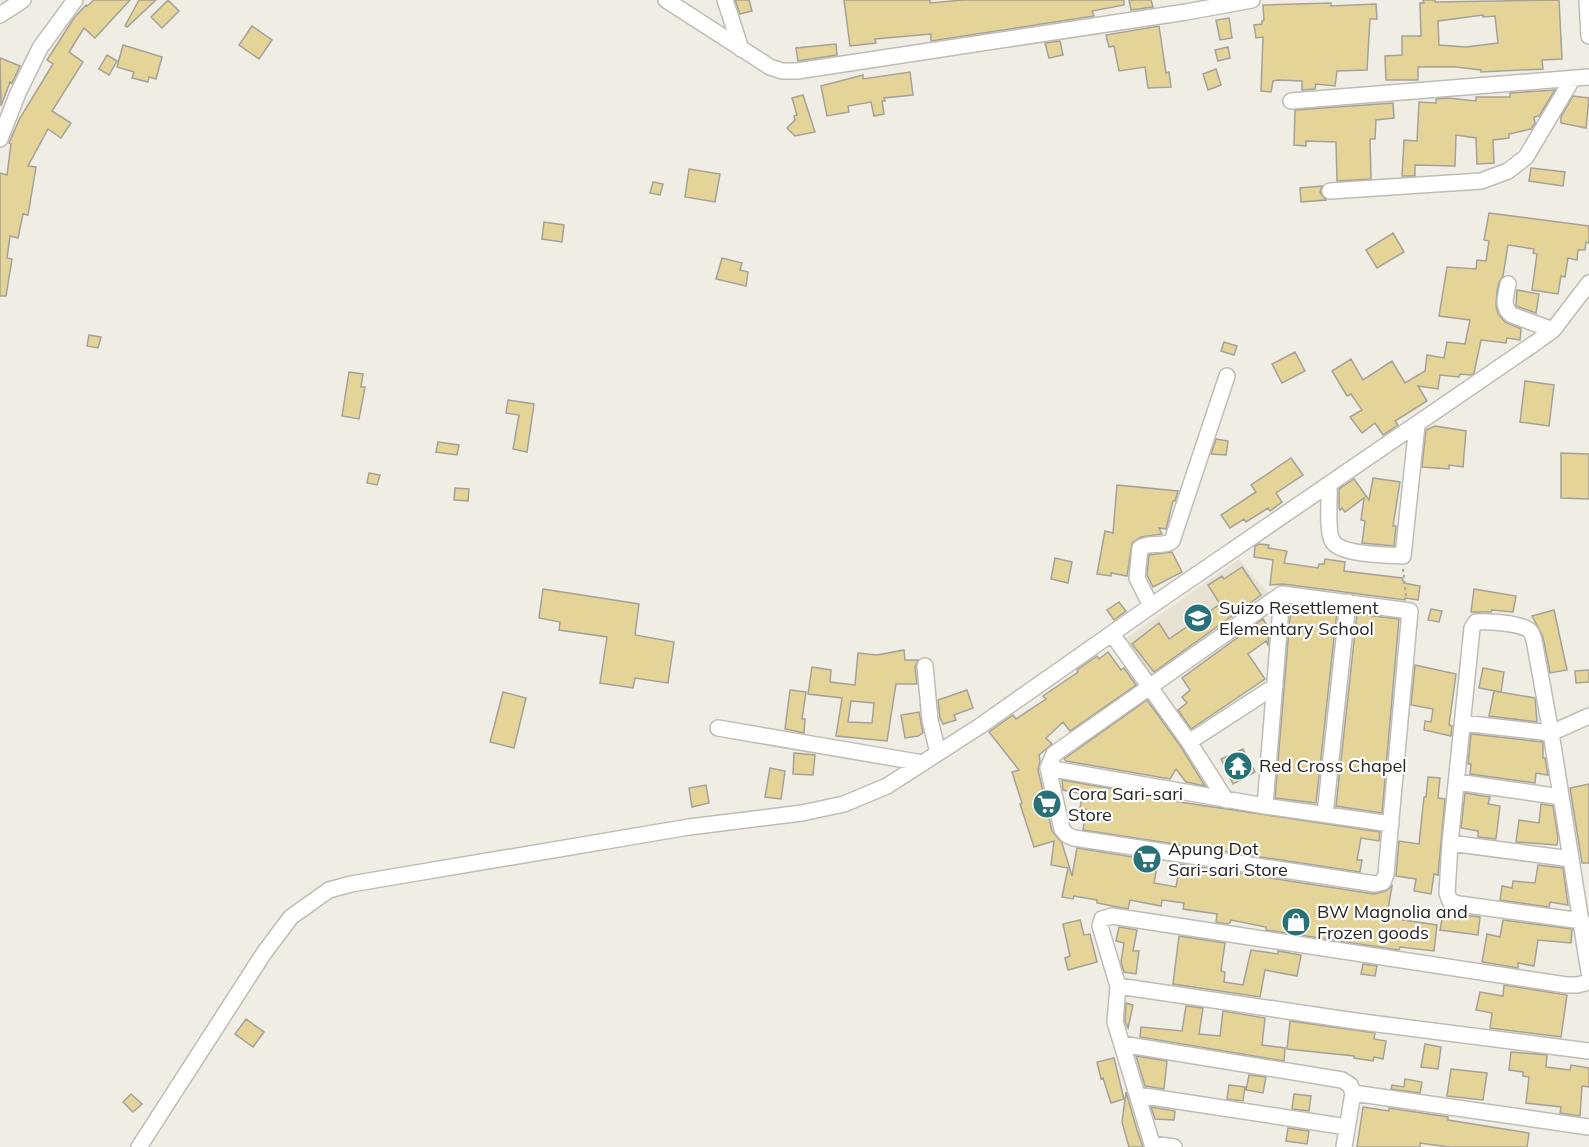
<svg xmlns="http://www.w3.org/2000/svg" width="1589" height="1147" viewBox="0 0 1589 1147" font-family="Mulish,sans-serif">
<rect width="100%" height="100%" fill="#f0ede5"/>
<path fill="#e6e1d1" d="M1239,559L1271,597L1152,679L1126,639Z"/>
<path fill="#e5d498" stroke="#a4a199" stroke-width="1.5" fill-rule="evenodd" d="M94,0H130L95,38L84,28L69,52L83,62L52,111L71,123L61,138L48,129L28,166L36,167L28,215L23,214L18,238L10,236L7,258L12,259L6,296H0V173L7,175L11,144L9,143L20,118L53,64L47,60L74,18L86,5L87,6Z
M139,0H156L127,27L125,26Z
M168,0L179,11L162,28L151,17Z
M735,0H749L752,11L740,14Z
M844,0H930V3L963,0H1124V5L1092,11L1094,16L931,41V34L875,39L876,43L850,46Z
M1129,0H1151L1153,7L1131,10Z
M1423,0H1435V2L1559,0L1562,59L1542,60L1543,69L1481,72V70L1456,67H1418V80H1386L1385,56L1402,55V36H1421L1420,3H1424ZM1483,15V17L1495,16L1498,43L1466,47L1439,45L1438,21Z
M1331,3V6L1376,4L1377,19H1370L1367,70L1337,71L1335,86L1316,84L1315,89L1302,90V81L1278,80L1273,81L1271,92L1261,91L1263,37L1256,38L1254,25L1262,24V21L1264,20L1263,5Z
M1229,18L1232,38L1220,40L1216,20Z
M252,26L272,40L259,59L239,45Z
M1159,26L1166,73L1169,72L1171,87L1148,88L1145,67L1119,71L1114,46L1109,47L1106,35Z
M1060,41L1063,55L1049,58L1045,43Z
M836,44L837,55L798,61L796,48Z
M123,45L162,57L156,79L149,77L148,82L132,78L134,72L117,67Z
M1228,47L1230,58L1218,61L1215,50Z
M107,55L117,61L109,75L99,69Z
M0,58L20,66L12,83L10,82L1,106Z
M1216,69L1221,85L1208,90L1203,74Z
M910,72L913,95L884,98L885,101H882L884,114L874,116L871,102L848,106L849,112L827,116L821,86L863,75V79Z
M1555,90L1539,116L1534,117L1535,123L1531,129L1509,134V138L1493,140L1494,163L1477,164L1476,138L1456,135L1455,166L1415,165V176H1402L1404,140L1417,141L1419,102L1436,103V99L1448,98L1476,101V97H1510V93Z
M803,95L815,132L795,136L787,128L795,120L794,116L797,115L792,98Z
M1573,96L1589,98L1586,128L1561,123V117Z
M1393,103L1394,118L1376,120L1375,139H1370L1371,179L1337,181L1336,142L1306,141V146L1294,145L1295,110Z
M1531,168L1565,172L1563,186L1529,181Z
M689,169L720,174L715,202L685,197Z
M653,182L663,184L660,195L650,193Z
M1322,186L1320,192L1326,200L1301,202L1300,188Z
M1489,213L1589,226V243L1586,242L1585,250H1578L1577,260L1568,258L1565,277L1561,276L1558,294L1532,290L1537,254L1533,253L1534,249L1508,245L1503,276L1499,282L1497,291L1496,306L1498,314L1505,322L1521,329L1520,340L1507,338L1506,343L1481,340L1474,373L1471,375L1460,374L1459,377L1440,375L1438,389L1418,386L1427,401L1395,421L1398,425L1383,435L1375,423L1362,433L1350,417L1362,410L1351,394L1347,396L1332,371L1351,359L1363,380L1392,361L1405,383L1425,371L1427,355L1444,358L1447,342L1465,344L1470,320L1439,316L1447,267L1476,269L1477,260L1486,261L1489,241L1484,240Z
M544,222L564,225L562,242L542,239Z
M1393,233L1404,252L1377,268L1366,250Z
M722,258L742,263L740,270L748,272L746,286L716,279Z
M1517,290L1539,294L1536,313L1516,306Z
M89,335L101,337L98,348L87,346Z
M1224,342L1237,346L1234,355L1221,351Z
M1295,352L1305,371L1282,383L1272,364Z
M349,372L363,374L361,387H365L359,419L342,416Z
M1525,381L1554,385L1549,426L1520,422Z
M508,400L534,404L527,452L513,449L519,415L506,413Z
M1435,426L1466,431L1463,467L1449,465V469L1422,467L1426,430Z
M1216,439L1228,441L1226,455L1211,454Z
M438,442L459,445L457,455L436,452Z
M1561,453L1589,454V499L1561,498Z
M1291,458L1303,475L1276,493L1282,502L1270,511L1268,508L1246,522L1244,519L1230,528L1221,515L1256,492L1251,485Z
M369,473L380,475L377,485L367,483Z
M1373,478L1400,482L1393,526H1396L1394,546L1362,543L1365,521L1361,520L1364,498L1345,512L1342,508L1340,510L1339,508V489L1354,479L1369,500Z
M1117,485L1178,491L1175,501H1173L1166,529L1159,528L1162,534L1141,537L1132,543L1127,576L1111,573V576L1097,574L1105,531L1113,533Z
M455,488L469,489L468,501L454,500Z
M1259,544L1269,545L1268,548L1287,551L1284,563L1318,568L1319,564H1324L1325,559L1345,562L1344,571L1402,578L1404,583L1420,586L1418,600L1405,598V600L1283,584L1270,585L1273,560L1254,557L1255,546Z
M1172,552L1182,572L1153,587L1147,575L1149,555Z
M1055,558L1072,562L1068,583L1051,579Z
M1242,567L1261,595L1154,672L1132,644L1159,623L1169,639L1220,604L1208,585L1222,576L1224,579Z
M543,589L639,604L635,635L674,642L668,683L635,678L633,688L600,683L607,637L559,630L560,622L539,618Z
M1474,589L1516,596L1513,612L1492,610L1491,612H1471Z
M1119,602L1126,611L1114,620L1107,610Z
M1291,605L1337,611L1316,803L1275,798Z
M1431,609L1442,611L1439,622L1428,620Z
M1554,610L1567,670L1550,673L1543,637L1532,616Z
M1357,614L1399,619L1382,813L1336,806Z
M1263,619L1269,629L1268,645L1266,641L1248,654L1265,679L1191,729L1178,710L1187,703L1182,697L1190,690L1182,678Z
M904,650L905,660H918L915,667L917,684H896L887,741L836,736L842,698L808,694L812,667L831,670L830,682L855,685L858,653L877,655ZM851,701L874,703L872,723L848,722Z
M1108,652L1121,670L1124,668L1136,685L1070,731L1063,722L1046,738L1052,744L1039,755L1040,761L1038,770L1052,831L1062,843L1072,876L1077,848L1158,861L1154,883L1176,887L1180,864L1374,894L1386,891L1392,886L1387,915L1403,919V920L1437,925L1434,951L1400,947L1399,950L1266,930V927L1231,920L1230,923L1227,924L1216,922L1217,914L1183,909L1184,903L1162,900L1161,906L1130,900L1128,909L1097,903V900L1074,896L1073,899L1062,897L1068,868L1051,865L1054,841L1034,847L1020,804L1022,803L1012,772L1019,770L989,732L1013,715L1016,719L1046,699L1043,696L1078,672L1077,670L1097,656L1099,659Z
M1415,665L1456,674L1449,725L1452,726L1451,736L1424,730L1425,721L1431,722L1433,709L1411,705Z
M1483,668L1504,672L1501,692L1479,688Z
M1589,670V682L1576,683L1575,671Z
M790,690L806,692L802,719H805L804,733L785,729Z
M967,690L973,708L954,715L956,720L943,724L940,718L938,700Z
M1494,691L1535,698L1537,722L1489,716Z
M503,692L526,698L514,748L490,742Z
M1147,700L1181,747L1205,786L1186,782L1176,769L1170,779L1066,761L1064,759Z
M919,712L923,733L918,736L905,738L901,715Z
M1471,734L1543,742V758H1545L1548,775L1536,773L1535,783L1470,774L1471,764H1468Z
M1243,749L1255,772L1233,784L1221,759Z
M794,753L815,755L813,775L793,774Z
M770,768L785,771L781,799L765,797Z
M1428,777L1440,778L1438,798L1445,799L1438,875L1434,874L1431,894L1414,891L1416,879L1396,876L1399,841L1419,844L1424,797H1426Z
M1062,780L1153,796V798L1380,832L1379,841L1361,838L1357,860H1362L1360,872L1083,830L1086,809L1080,808L1083,794L1063,790Z
M1589,784V863H1582L1570,788Z
M706,785L709,803L692,807L689,788Z
M1465,793L1490,797L1488,804L1500,806L1496,839L1478,837V831L1461,828Z
M1541,804L1553,806L1558,838L1557,845L1516,842L1519,820L1539,823Z
M1538,865L1563,868L1568,905L1550,902L1549,907L1500,900L1502,886L1512,888L1513,881L1535,883Z
M1444,908L1457,914L1480,917L1478,935L1440,930Z
M1080,920L1084,935L1090,934L1097,962L1068,970L1065,958L1070,956L1063,924Z
M1503,920L1572,929L1571,943L1538,940L1534,966L1518,963V968L1482,962L1487,934L1500,937Z
M1119,927L1137,930L1133,951H1139L1136,974L1124,972L1121,962L1124,943L1116,941Z
M1179,936L1225,943L1221,971L1225,972L1224,982L1243,985L1251,950L1278,954V951L1301,955L1297,976L1265,970L1260,997L1173,984Z
M1363,964L1377,966L1375,976L1361,974Z
M1504,985L1567,995L1561,1037L1490,1028L1492,1013L1476,1010L1480,992L1503,996Z
M1126,1003L1133,1005L1128,1028L1125,1021Z
M1186,1006L1203,1008L1199,1034L1220,1036L1223,1011L1265,1018L1262,1045L1285,1048L1284,1061L1140,1037L1141,1027L1182,1031Z
M246,1019L264,1032L253,1047L235,1034Z
M1290,1021L1375,1033L1374,1039L1386,1041L1383,1059L1374,1057L1373,1061L1354,1058V1056L1287,1049Z
M1425,1044L1441,1047L1438,1069L1421,1067Z
M1511,1052L1547,1055L1546,1067L1570,1070L1571,1065L1589,1068V1087L1582,1086L1580,1116L1560,1113L1561,1107L1526,1103L1529,1077L1523,1076V1072L1509,1070Z
M1136,1056L1167,1061L1164,1089L1145,1086Z
M1114,1058L1124,1099L1111,1103L1103,1078L1101,1079L1097,1062Z
M1451,1069L1487,1073L1483,1100L1447,1096Z
M1249,1075L1266,1077L1263,1093L1246,1090Z
M1405,1079L1422,1082L1420,1093L1391,1089L1392,1085L1404,1087Z
M1229,1085L1245,1087L1243,1101L1227,1099Z
M1126,1092L1137,1130L1143,1147H1129L1122,1122Z
M131,1094L142,1104L133,1112L123,1102Z
M1294,1094L1311,1096L1309,1111L1292,1109Z
M1151,1107L1175,1111L1174,1120L1155,1119Z
M1363,1107L1389,1111V1108L1448,1117V1120L1529,1133L1527,1147H1449L1420,1143V1147H1357Z
M1288,1128L1309,1131L1307,1144L1286,1141Z"/>
<g fill="none" stroke-linecap="round" stroke-linejoin="round">
<g stroke="#bfbcb4" stroke-width="18">
<path id="minor" d="M666,0L770,67L782,71H797L1186,12L1252,0
M725,0L741,49
M1587,0L1589,36
M0,15L23,0
M1291,101L1589,77
M0,139L18,93L40,48L75,0
M1330,191L1481,181L1508,171L1526,157L1573,78
M1508,284C1506,296 1501,307 1512,315L1553,330
M1329,485C1330,498 1326,532 1333,542C1342,555 1387,555 1403,556L1417,425
M1151,606L1137,578L1140,548C1150,541 1162,548 1172,541L1227,376
M1112,634L1189,742L1226,800
M925,666L930,720L938,753
M1462,723L1551,733L1589,716
M718,728L923,763
M1189,742L1275,686
M1048,768L1265,806L1391,824
M1457,782L1561,797
M1265,806L1282,594L1410,611L1386,874L1383,882L1375,884L1074,838L1067,835L1062,829L1048,768L1054,754L1282,594
M1325,814L1348,602
M1450,843L1571,859
M1582,921L1459,904L1450,901L1447,893L1450,843L1472,628L1476,622C1486,621 1523,623 1530,631C1532,633 1533,637 1534,640L1551,733L1589,972
M1118,986L1355,1021L1589,1051
M1122,1044L1342,1080L1350,1085L1353,1093L1344,1147
M1353,1093L1589,1127
M1138,1095L1347,1127
M1152,1144L1174,1147
M139,1147L264,953L291,917L329,890L351,884L689,827L802,813L844,804L887,786L980,726L1151,606L1535,343L1553,330L1589,283
M1153,1147L1115,1022L1118,986L1100,926L1102,919L1112,916L1566,985H1577L1589,982"/>
</g>
<path stroke="#a9a6a0" stroke-width="2" stroke-dasharray="3 3" stroke-linecap="butt" d="M1403,569L1406,596"/>
<use href="#minor" stroke="#fff" stroke-width="15"/>
</g>
<defs>
<g id="school-disc" transform="scale(1.5)"><circle r="9.5" fill="#287277" stroke="#fff"/><path d="M0-5L7-2L0 1L-7-2ZM-4 1L0 2.5L4 1V4Q0 6-4 4Z" fill="#fff"/></g>
<g id="temple-disc" transform="scale(1.5)"><circle r="9.5" fill="#287277" stroke="#fff"/><path d="M0-6L5-2H3V0L6.5 2.5H4V6H1.5V3h-3V6H-4V2.5H-6.5L-3 0V-2H-5Z" fill="#fff"/></g>
<g id="supermarket-disc" transform="scale(1.5)"><circle r="9.5" fill="#287277" stroke="#fff"/><path d="M-6-5.5h2.5l.6 2H6L4.5 2H-2.5L-4.4-4H-6ZM-1.5 3.2a1.3 1.3 0 1 0 .1 0ZM3 3.2a1.3 1.3 0 1 0 .1 0Z" fill="#fff"/></g>
<g id="shop-disc" transform="scale(1.5)"><circle r="9.5" fill="#287277" stroke="#fff"/><path d="M-5-2.5h2.3a2.7 3.5 0 0 1 5.4 0H5L5.5 6h-11ZM-1.5-2.5h3a1.5 2.3 0 0 0-3 0Z" fill="#fff"/></g>
</defs>
<g fill-rule="evenodd">
<use href="#school-disc" x="1198" y="618"/>
<use href="#temple-disc" x="1238" y="766"/>
<use href="#supermarket-disc" x="1047" y="804"/>
<use href="#supermarket-disc" x="1147" y="859"/>
<use href="#shop-disc" x="1296" y="922"/>
</g>
<g text-anchor="middle" stroke-width="4.5" stroke-linejoin="round" paint-order="stroke">
<g font-size="18" fill="#272623" stroke="#fff" text-anchor="start">
<text x="1219" y="614">Suizo Resettlement<tspan x="1219" dy="21">Elementary School</tspan></text>
<text x="1259" y="772">Red Cross Chapel</text>
<text x="1068" y="800">Cora Sari-sari<tspan x="1068" dy="21">Store</tspan></text>
<text x="1168" y="855">Apung Dot<tspan x="1168" dy="21">Sari-sari Store</tspan></text>
<text x="1317" y="918">BW Magnolia and<tspan x="1317" dy="21">Frozen goods</tspan></text>
</g>
</g>
</svg>
